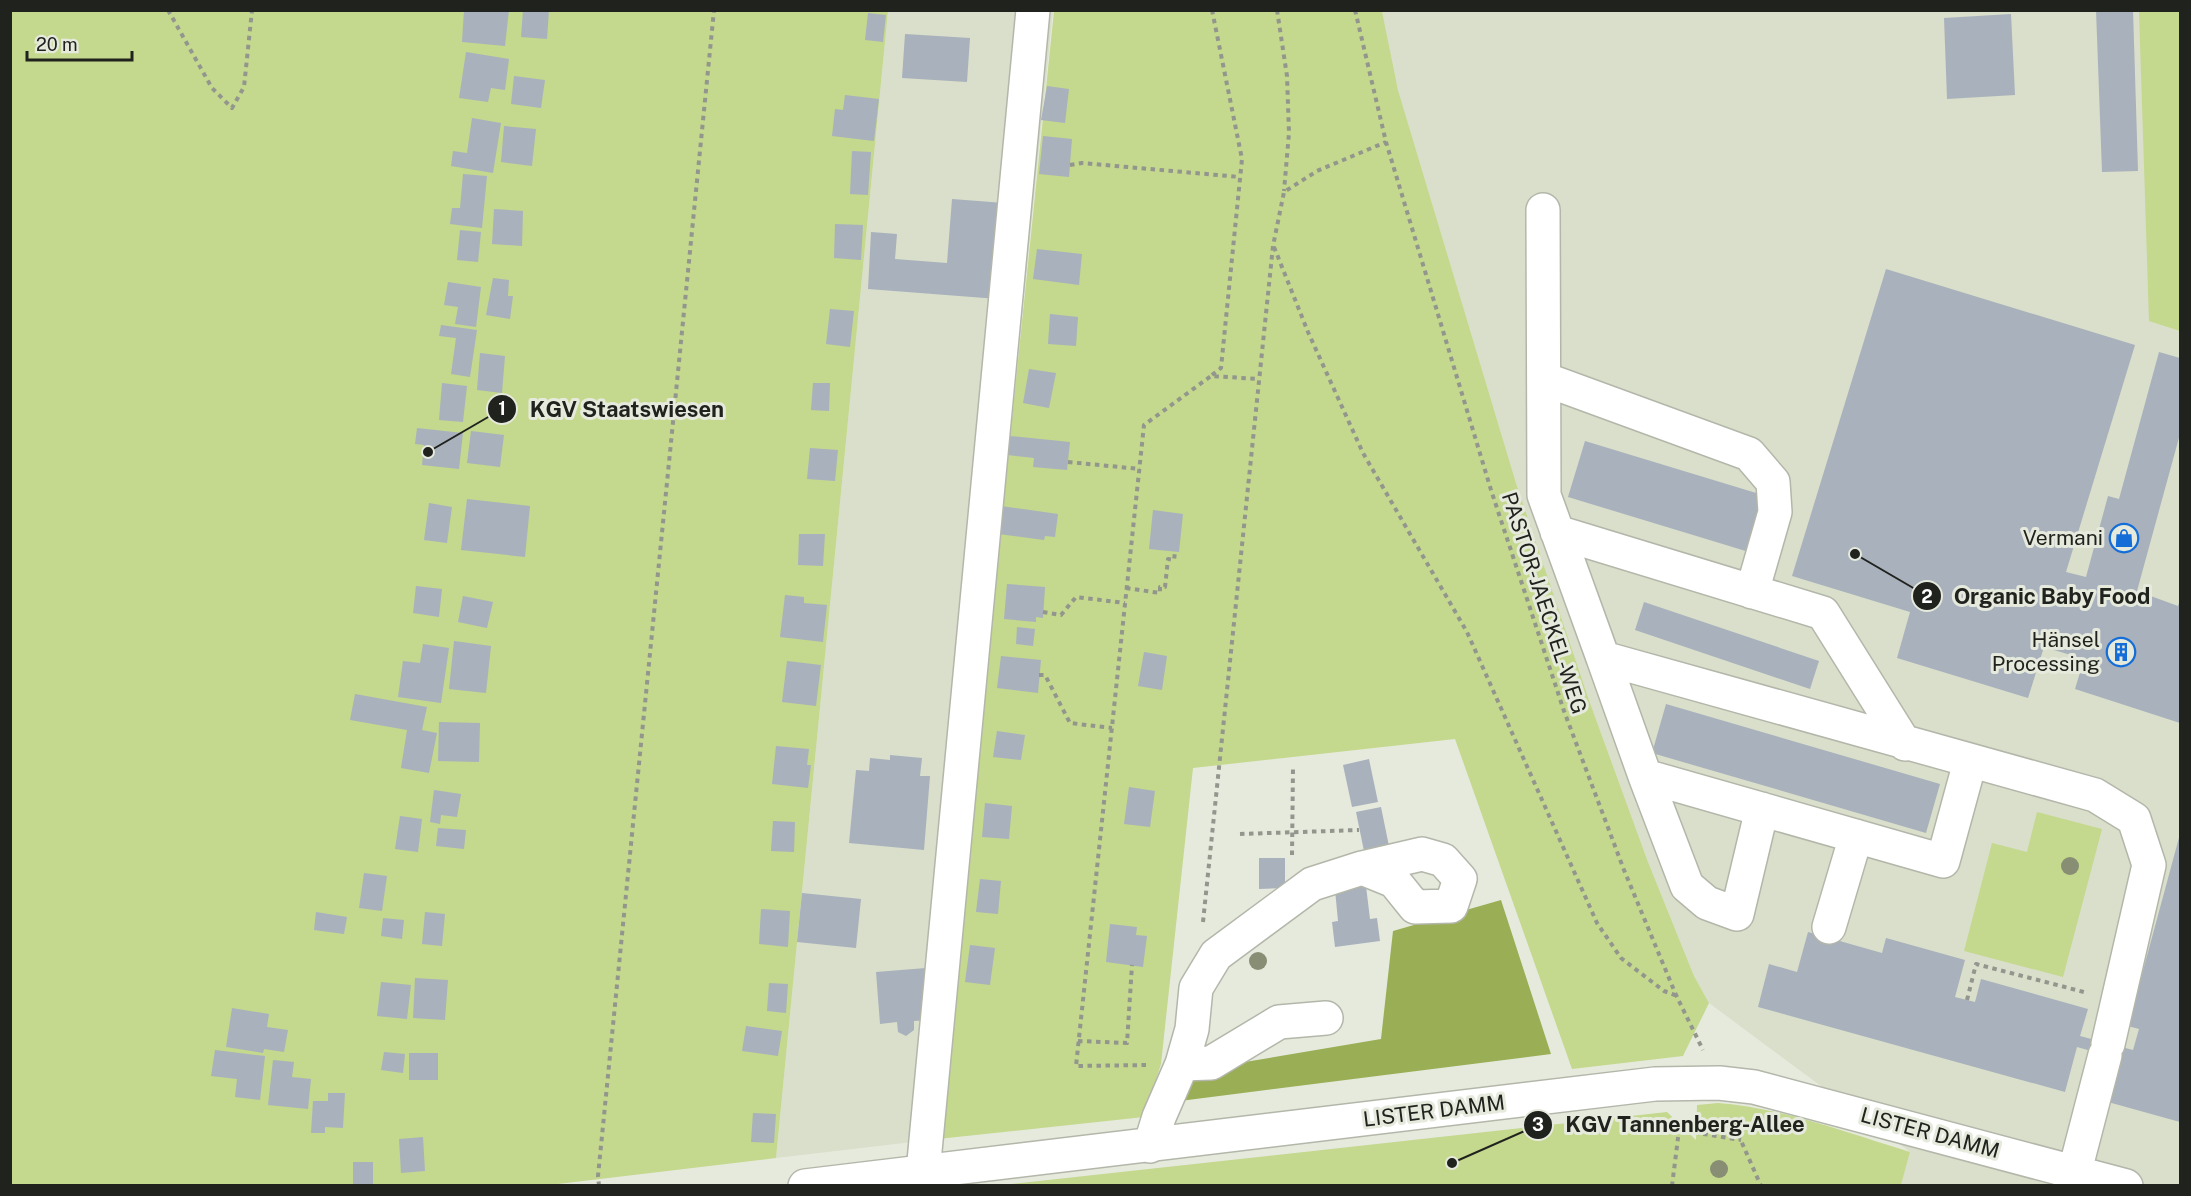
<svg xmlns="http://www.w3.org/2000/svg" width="2191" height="1196" viewBox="0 0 2191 1196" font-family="'Public Sans',sans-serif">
<rect width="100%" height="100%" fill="#e6eadd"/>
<path fill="#d9dfca" d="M888,11H1053L938,1139L776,1158Z
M1382,11H2180V1185H1901L1910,1152L1709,1003L1694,976L1648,862L1590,703L1516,483L1398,90Z"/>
<path fill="#c4d88e" d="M10,11H888L776,1158L541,1186L11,1185Z
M1054,11H1382L1398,90L1516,483L1590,703L1648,862L1694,976L1709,1003L1683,1056L1572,1069L1455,739L1193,768L1161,1064L1144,1117L938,1139Z
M2139,11H2180V331L2149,321Z
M2037,812L2102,829L2063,977L1964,951L1992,843L2027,852Z
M1718,1103C1783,1108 1847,1133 1910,1152L1901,1185H1003L1667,1112L1696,1140L1697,1105Z"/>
<path fill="#99ae55" d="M1501,900L1551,1054L1180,1101L1183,1083L1233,1064L1381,1039L1393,931Z"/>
<path fill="#a9b1bc" d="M464,10H509L505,46L462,42Z
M523,10H549L547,39L521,37Z
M2096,10H2133L2138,171L2102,172Z
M868,13L886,15L883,42L865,40Z
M2011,14L2015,95L1947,99L1944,18Z
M905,34L970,38L967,82L902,78Z
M466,52L509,59L505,90L491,88L488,102L459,98Z
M514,76L545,80L541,108L511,104Z
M1047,86L1069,89L1065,123L1041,120Z
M845,95L879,99L874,141L832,136L835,109L843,110Z
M472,118L501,123L493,173L451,166L453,151L467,153Z
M504,126L536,129L532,166L501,162Z
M1043,136L1072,139L1069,177L1039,174Z
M852,151L871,152L868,195L850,194Z
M463,174L487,176L482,228L450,224L452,208H460Z
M952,199L1004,203L998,299L868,289L871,232L897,234L895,259L947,263Z
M494,209L523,211L522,246L492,244Z
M835,224L863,225L861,260L834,258Z
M460,230L481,232L478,262L457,260Z
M1037,249L1082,254L1079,285L1033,279Z
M1886,269L2135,345L2066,572L2086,577L2108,496L2119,499L2159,352L2180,358V434L2137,591L2178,606L2180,600V723L2075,689L2084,659L2044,647L2028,698L1897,658L1910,612L1792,576Z
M493,278L509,280L508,296H513L510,319L486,315Z
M448,282L481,287L476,327L455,324L458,307L444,305Z
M830,309L854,311L850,347L826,344Z
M1050,314L1078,317L1076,346L1048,344Z
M441,325L477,330L470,377L451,374L456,338L439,336Z
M480,353L505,356L502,393L477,390Z
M1029,369L1056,373L1049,408L1023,403Z
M442,383L467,386L463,422L439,420Z
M813,383H830L829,411L811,410Z
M417,428L463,433L459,469L422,465L424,445L415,444Z
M471,431L504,435L500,467L467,463Z
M1010,436L1070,442L1067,470L1033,467L1034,458L1008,455Z
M1585,441L1766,496L1749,552L1568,497Z
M810,448L838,450L835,481L807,479Z
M467,499L530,506L525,557L461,550Z
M429,503L452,507L447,543L424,540Z
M1001,506L1058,514L1055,537L1045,536L1044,540L998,534Z
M1153,510L1183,514L1179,552L1149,549Z
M799,534H825L823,566L798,565Z
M1007,584L1045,587L1043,618L1036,617V622L1004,619Z
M416,586L442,589L439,617L413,613Z
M785,595L804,597V603L827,605L823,642L780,637Z
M463,596L493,602L487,628L458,622Z
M1644,602L1819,661L1810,689L1635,630Z
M1017,627L1035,629L1033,646L1016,644Z
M454,641L491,646L486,693L449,689Z
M423,644L449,648L441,703L398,697L403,661L420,663Z
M1144,652L1167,656L1162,690L1138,686Z
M1001,656L1041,660L1038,693L997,688Z
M787,661L821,665L816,706L782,702Z
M355,694L427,707L422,730L437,733L429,773L401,768L407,730L350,720Z
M1666,704L1940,784L1926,833L1652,753Z
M439,722L480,723L479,762L438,761Z
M997,731L1025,735L1021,760L993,757Z
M776,746L809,749L807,765H811L808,788L772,784Z
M890,755L922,758L920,776H930L924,850L849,843L856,770L869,771L870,758L890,760Z
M1369,759L1378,802L1352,807L1343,765Z
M1129,787L1155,791L1150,827L1124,824Z
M434,790L461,794L457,817L441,815L440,824L430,822Z
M985,803L1012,806L1009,839L982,837Z
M1381,807L1390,851L1365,856L1356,812Z
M400,816L422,819L418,852L395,849Z
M773,821L795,822L794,852L771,851Z
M438,828L466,830L464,849L436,846Z
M2180,834V1122L2108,1102L2120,1059L2077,1047L2065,1092L1758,1007L1769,964L1797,972L1808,932L1882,953L1886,938L1965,960L1955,997L1975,1002L1981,979L2088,1009L2080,1036L2133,1050L2139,1029L2128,1026Z
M1259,858H1285V888L1259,889Z
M364,873L387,876L382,911L359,908Z
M980,879L1001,881L998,914L976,912Z
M1366,886L1370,919L1377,918L1380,941L1335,947L1332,922L1338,921L1335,890Z
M802,893L861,899L856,948L797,942Z
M761,909L790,911L788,947L759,944Z
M316,912L347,917L344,934L314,930Z
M425,912L445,914L442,946L422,944Z
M383,918L404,920L402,939L381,936Z
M1110,924L1137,927L1136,935L1147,936L1143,967L1106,962Z
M970,945L995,948L990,985L965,982Z
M926,968L930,1020L914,1021V1030L906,1036L898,1032L897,1022L880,1024L876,972Z
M415,978L448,980L445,1020L413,1018Z
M381,982L411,985L407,1019L377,1016Z
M769,983L788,984L786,1013L767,1011Z
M232,1008L269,1014L267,1027L288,1030L284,1052L264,1049L263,1053L226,1047Z
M746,1026L782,1031L778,1056L742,1051Z
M215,1050L265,1056L260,1100L235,1097L237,1079L211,1076Z
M384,1052L405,1054L403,1073L381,1070Z
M409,1053H438V1080H409Z
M273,1060L294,1062L292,1077L311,1079L308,1109L268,1105Z
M328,1093H345L343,1128L325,1127V1133H311L313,1101H328Z
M753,1113L776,1114L774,1143L751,1142Z
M423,1137L425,1171L401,1173L399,1139Z
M353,1162H373V1186H353Z"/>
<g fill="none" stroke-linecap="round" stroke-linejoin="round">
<g stroke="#b3b7aa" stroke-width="36">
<path id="minor" d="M1543,210L1544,495L1603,658L2095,795L2134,819L2149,865L2108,1044
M1544,379L1749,454L1773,482L1775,512L1752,592
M1557,532L1823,613L1905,744
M1603,658L1645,776L1943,861L1970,762
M1645,776L1687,886L1707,903L1737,914L1762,809
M1829,927L1856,836
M1182,1064L1211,1063L1279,1022L1326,1018
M1150,1146L1159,1117L1182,1064L1192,1029L1196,988L1216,955L1312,884L1362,868L1422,854L1443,860L1460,879L1451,906L1415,907L1394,881L1362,868
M923,1172L1033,10
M805,1186L1655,1084L1719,1083L1754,1087L2126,1186
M2071,1186L2105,1055"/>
</g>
<path stroke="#93968d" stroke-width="4" stroke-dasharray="4.5 4.5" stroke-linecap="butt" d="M168,10L212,88L232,108L244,87L252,10
M1212,10L1242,159L1221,368L1212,375
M1277,10L1287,76L1289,133L1284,191
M1355,10L1386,142L1491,490L1564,711L1624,870L1676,995L1703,1050
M1070,165L1082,163L1240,177
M1274,247L1308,332L1363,453L1467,632L1597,923L1621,958L1664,991L1675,995
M1068,462L1140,469
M1126,588L1160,593V587H1165L1168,559L1174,560L1175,552
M1043,612L1061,615L1076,597L1125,603
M1039,675H1045L1070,723L1112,728
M1240,834L1359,830
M1292,855L1293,769
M1203,922L1273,246L1284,192L1317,171L1386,142
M1967,1000L1976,964L2084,992
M1078,1041L1127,1043L1132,965
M1146,1065L1076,1066L1144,425L1211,376L1259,379
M1731,1118L1761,1186
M599,1186L598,1176L714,10
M1672,1186L1679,1130L1741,1140"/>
<use href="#minor" stroke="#fff" stroke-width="33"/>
</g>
<g fill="#878e73">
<circle cx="2070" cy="866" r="9"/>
<circle cx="1258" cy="961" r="9"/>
<circle cx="1719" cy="1169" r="9"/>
</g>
<defs>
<g id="shop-ring" transform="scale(1.5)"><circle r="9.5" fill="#e6eadd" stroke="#156ed8" stroke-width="1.5"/><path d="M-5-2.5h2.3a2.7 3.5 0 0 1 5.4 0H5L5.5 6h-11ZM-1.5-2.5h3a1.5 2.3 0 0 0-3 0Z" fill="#156ed8"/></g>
<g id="building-ring" transform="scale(1.5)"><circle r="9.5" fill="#e6eadd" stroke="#156ed8" stroke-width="1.5"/><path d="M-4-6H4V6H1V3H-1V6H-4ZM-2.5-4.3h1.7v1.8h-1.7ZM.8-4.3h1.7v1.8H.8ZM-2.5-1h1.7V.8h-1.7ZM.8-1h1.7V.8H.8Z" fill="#156ed8"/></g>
</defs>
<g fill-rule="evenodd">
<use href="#shop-ring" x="2124" y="538"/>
<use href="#building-ring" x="2121" y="652"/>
</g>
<g text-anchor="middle" stroke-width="6" stroke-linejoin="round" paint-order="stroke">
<g font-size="21" fill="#20221d" stroke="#e6eadd" text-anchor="end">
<text x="2103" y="545">Vermani</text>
<text x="2100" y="647">Hänsel<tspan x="2100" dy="24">Processing</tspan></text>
</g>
<g font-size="21" fill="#20221d" stroke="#e6eadd">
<text transform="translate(1544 603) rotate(72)" y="7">PASTOR-JAECKEL-WEG</text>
<text transform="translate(1434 1111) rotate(-7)" y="7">LISTER DAMM</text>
<text transform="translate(1930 1133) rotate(15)" y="7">LISTER DAMM</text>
</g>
</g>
<path fill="none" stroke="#20221d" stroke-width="2" d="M428 452L502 409M1855 554L1927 596M1452 1163L1538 1125"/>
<g fill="#20221d" stroke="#e6eadd" stroke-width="2">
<circle cx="428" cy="452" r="6"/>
<circle cx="1855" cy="554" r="6"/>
<circle cx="1452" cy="1163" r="6"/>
<circle cx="502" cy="409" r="15"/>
<circle cx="1927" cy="596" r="15"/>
<circle cx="1538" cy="1125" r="15"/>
</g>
<g font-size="18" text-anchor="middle" font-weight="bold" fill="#fff">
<text x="502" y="415">1</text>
<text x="1927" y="603">2</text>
<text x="1538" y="1131">3</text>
</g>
<g font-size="22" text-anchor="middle" font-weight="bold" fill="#20221d" stroke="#e6eadd" stroke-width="6" stroke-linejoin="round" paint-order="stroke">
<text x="627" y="417">KGV Staatswiesen</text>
<text x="2052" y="604">Organic Baby Food</text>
<text x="1685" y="1132">KGV Tannenberg-Allee</text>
</g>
<rect width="2191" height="1196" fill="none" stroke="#20221d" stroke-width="24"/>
<path d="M27 51v9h105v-9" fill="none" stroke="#20221d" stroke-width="3"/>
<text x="36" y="51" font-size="18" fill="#20221d" stroke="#e6eadd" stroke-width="4.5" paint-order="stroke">20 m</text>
</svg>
